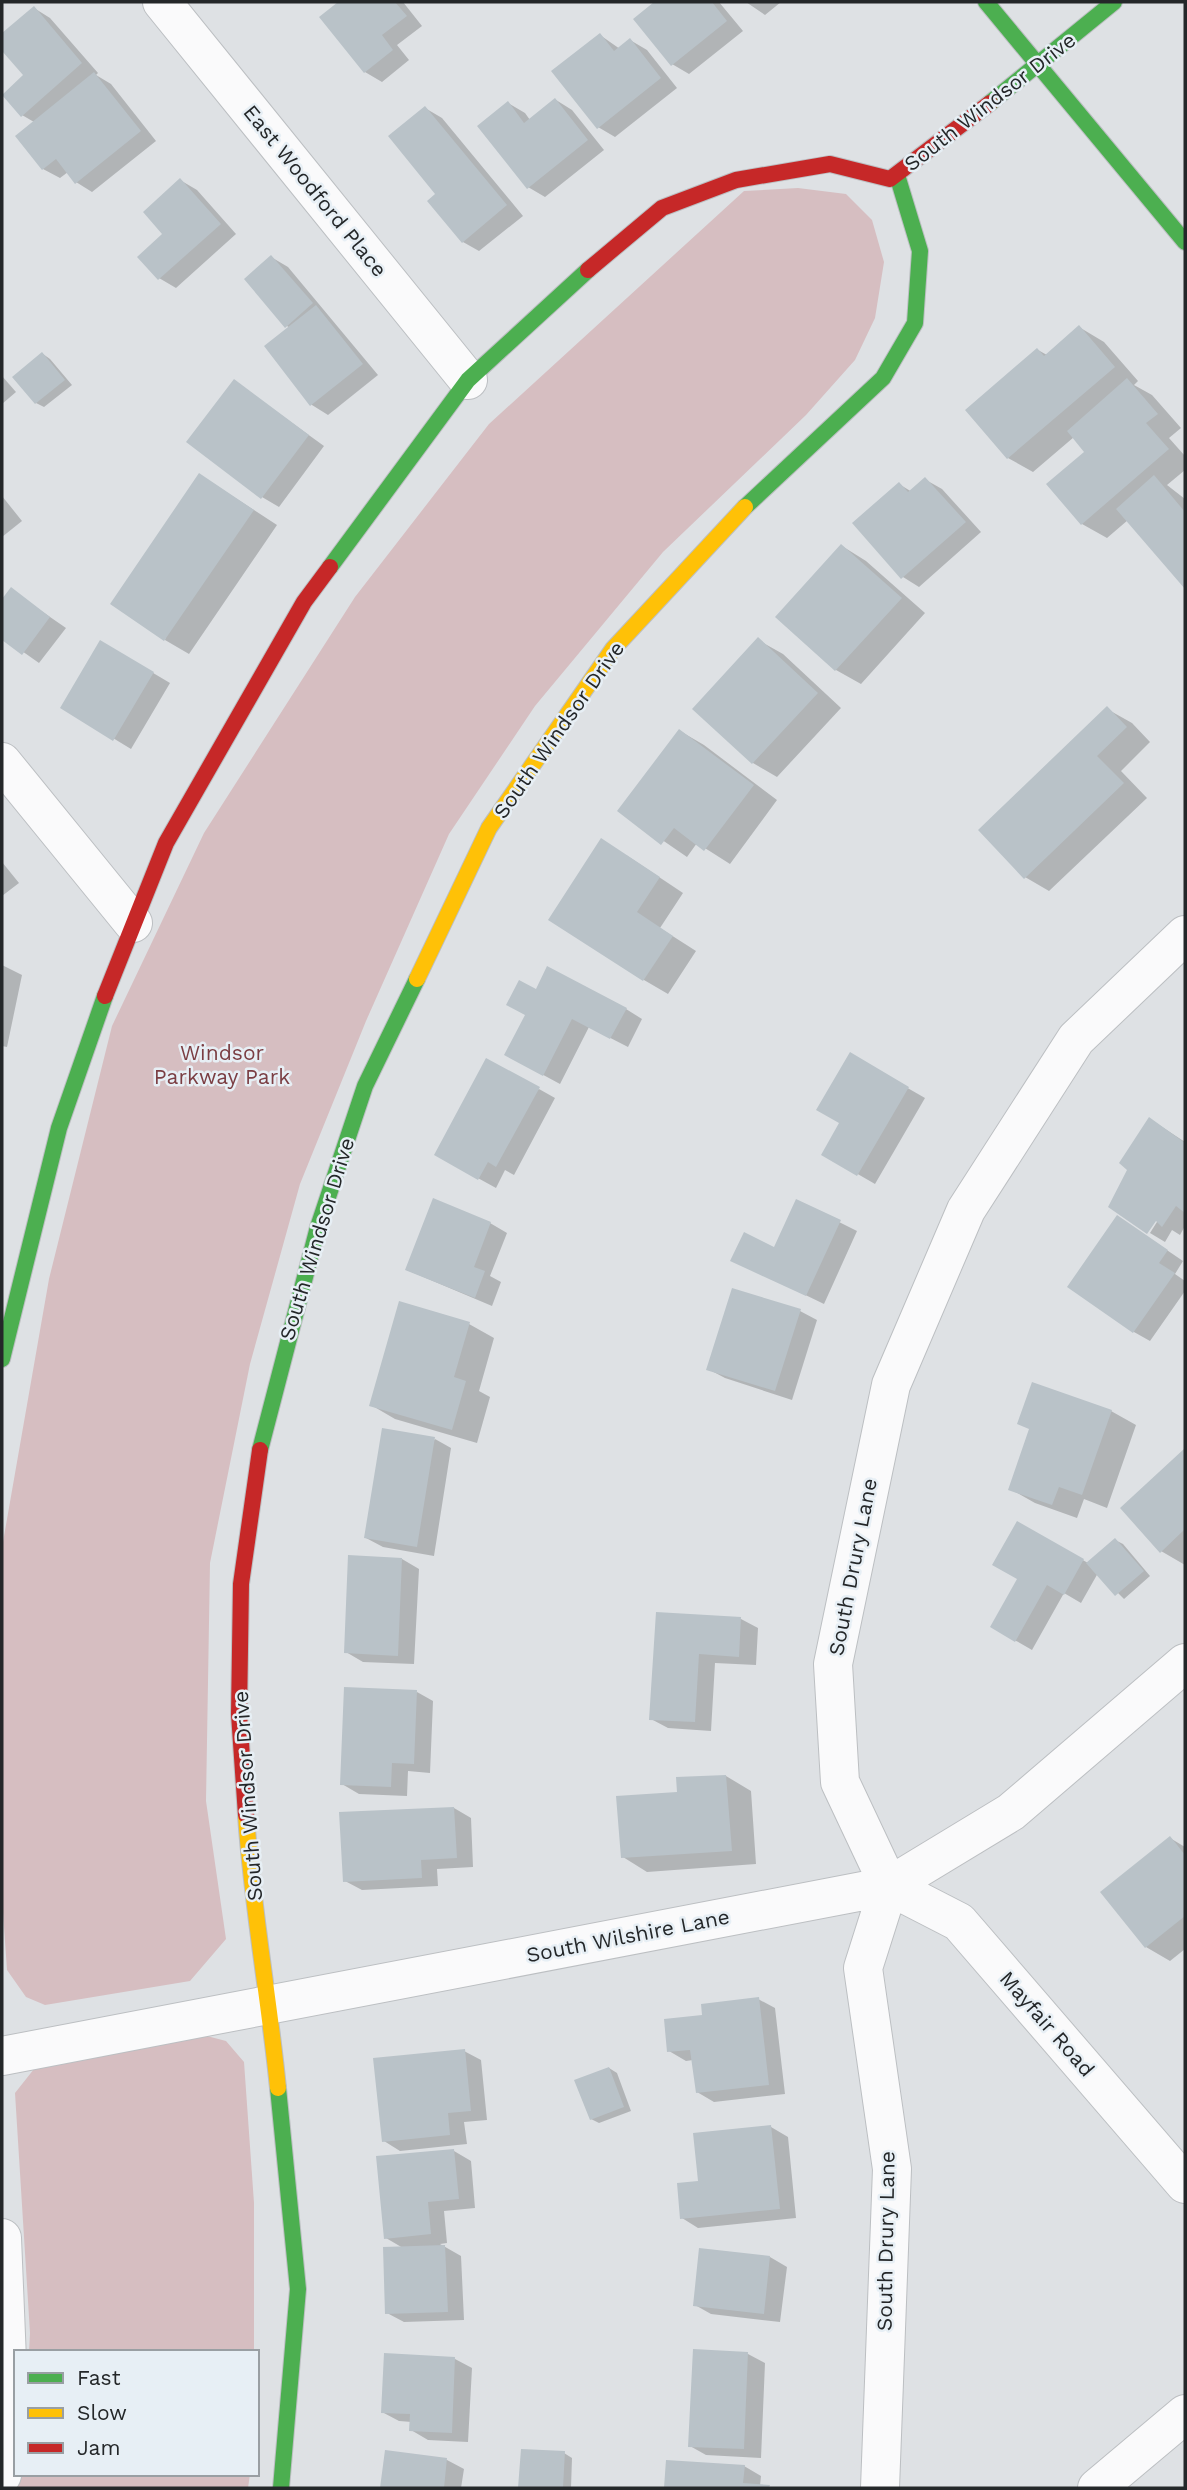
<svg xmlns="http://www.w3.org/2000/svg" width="1187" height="2490" viewBox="0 0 1187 2490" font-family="'Work Sans',sans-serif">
<rect width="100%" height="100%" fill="#dee1e4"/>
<path fill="#d6bec1" d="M798,188L846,194L872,220L884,262L875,318L855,360L806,415L663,552L535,706L449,834L366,1021L300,1184L250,1364L210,1563L206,1801L226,1939L190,1981L45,2005L26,1997L7,1970L2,1898L3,1542L49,1279L112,1026L204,833L355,597L489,424L744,191Z
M203,2035L226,2041L244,2062L254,2203V2352H29L30,2333L15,2093L34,2069Z
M18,2474H250L248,2488H17Z"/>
<path fill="#0003" d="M340,2H403L422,26L397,45L409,60L382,82L365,72L321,17Z
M656,2H719L743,31L689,74L672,64L635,19Z
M746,2H781L765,15Z
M34,8L50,18L98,73L96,75L111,84L156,141L92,192L76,182L68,172L60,178L43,169L34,122L22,115L25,75L2,48V36Z
M600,35L620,49L630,40L647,50L677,88L615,137L598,127Z
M556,100L572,110L604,150L545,197L528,187L508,103L525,113L530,120Z
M425,108L442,118L523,216L479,251L463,242L438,194Z
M180,180L197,190L236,234L176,288L159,278Z
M271,257L288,267L378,375L328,415L312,405L266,347L290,328L287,326Z
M1079,327L1104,342L1138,381L1134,385L1152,395L1181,428L1169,438L1185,456V470L1167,485L1185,499V586L1128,520L1107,538L1082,524L1087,452L1074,437L1033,472L1008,458L1038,350L1047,355Z
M43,354L50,359L72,385L44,407L36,403Z
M2,376L16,392L2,404Z
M234,381L324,446L279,507L262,497Z
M200,475L277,525L189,654L165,640Z
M926,480L942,489L981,532L919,587L903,577L899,484L912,492Z
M2,496L22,521L2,537Z
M842,546L866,561L925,613L861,684L836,670L778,617Z
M11,590L66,628L39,663L2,637V602Z
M758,640L783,654L841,708L777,777L753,763Z
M101,642L170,683L131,749L62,707Z
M1107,709L1132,723L1150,742L1121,771L1147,798L1049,891L1025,877Z
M680,731L704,745L777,800L730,864L697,843L687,857L620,811Z
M626,855L683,893L660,928L696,951L668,994L644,980Z
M2,862L19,883L2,896Z
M2,965L22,975L7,1047L2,1046Z
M536,991L626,1009L642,1019L628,1047L589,1027L560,1084L523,1064Z
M850,1055L925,1098L875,1184L823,1154L841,1123Z
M539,1089L555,1098L514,1175L505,1170L496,1188L436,1155Z
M1150,1119L1185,1142V1226L1180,1235L1172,1230L1165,1242L1150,1233L1162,1214L1129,1170Z
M797,1201L857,1231L824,1304L733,1260L775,1249Z
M1118,1217L1183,1261L1175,1274L1185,1281V1291L1150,1341L1134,1332Z
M490,1223L507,1233L490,1276L501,1282L492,1306L407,1270Z
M800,1311L817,1320L792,1400L725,1378L708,1369Z
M469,1324L494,1338L479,1391L490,1397L477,1443L395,1419L371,1405Z
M1111,1411L1136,1425L1107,1508L1084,1499L1077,1518L1035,1503L1010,1489Z
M435,1439L451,1448L434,1556L383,1547L366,1538Z
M1185,1450V1565L1161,1551L1122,1508Z
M1018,1523L1088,1563L1115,1540L1123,1544L1150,1576L1124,1599L1098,1573L1081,1603L1064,1593L1032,1650L992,1627L1019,1579Z
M402,1559L419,1569L414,1664L363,1662L346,1652Z
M657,1613L741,1619L758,1628L756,1665L715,1663L711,1731L668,1728L651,1719Z
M417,1692L433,1701L430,1773L408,1771L407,1796L359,1794L342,1784Z
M726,1776L751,1791L756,1864L647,1872L623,1857L679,1793Z
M454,1808L471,1818L473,1867L437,1869L438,1886L362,1890L345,1881Z
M1170,1838L1185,1847V1949L1170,1961L1146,1947Z
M758,1999L775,2008L785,2094L714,2102L697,2092L693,2060L686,2061L669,2051L704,2016Z
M464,2051L481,2060L487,2120L464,2122L467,2144L400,2151L384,2141Z
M609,2068L617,2073L631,2111L599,2123L591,2119Z
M771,2127L788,2137L796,2218L698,2228L682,2218L700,2182Z
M454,2151L471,2161L475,2208L444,2211L447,2243L440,2244L461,2256L464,2320L404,2322L387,2313L403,2248L386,2238Z
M770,2257L787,2267L780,2322L711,2314L695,2305Z
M694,2351L748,2354L765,2363L761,2458L706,2455L690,2446Z
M455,2359L472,2368L468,2442L428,2440L411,2430L412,2422L399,2421L382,2412Z
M522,2450L564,2453L572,2458L571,2488H520Z
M386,2452L447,2460L464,2469L461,2488H382Z
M667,2462L744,2466L761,2476L760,2486L772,2488H666Z"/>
<path fill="#b9c2c8" d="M338,2H395L407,16L382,35L393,50L364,73L319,17Z
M654,2H712L727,21L671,66L633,19Z
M34,6L82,63L21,117L2,95L23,75L2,51V33Z
M600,33L614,51L630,38L661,78L597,129L551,71Z
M94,72L141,131L75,184L56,159L42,170L15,136Z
M555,98L588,140L527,189L477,126L508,101L524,123Z
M425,106L507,205L462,243L427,201L435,194L388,136Z
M180,178L221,224L158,280L137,257L162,234L143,212Z
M271,255L313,303L285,328L244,279Z
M316,305L363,364L310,406L264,346Z
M1079,325L1115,367L1007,459L965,410L1037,348L1044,356Z
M42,352L65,380L35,404L12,377Z
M1127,378L1158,414L1146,423L1169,449L1081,525L1046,484L1084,452L1067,431Z
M234,379L309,435L261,499L186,442Z
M199,473L254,510L164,641L110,604Z
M1154,475L1185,512V589L1116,509Z
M925,477L966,522L901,579L852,523L899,482L908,492Z
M841,544L902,598L835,671L775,617Z
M11,587L50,617L22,655L2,640V599Z
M758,637L818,693L752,764L692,709Z
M100,640L154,672L113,741L60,708Z
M1107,706L1127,727L1097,756L1124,783L1024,879L978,830Z
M679,729L754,785L704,851L674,828L661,845L617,811Z
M601,838L660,877L637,912L673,936L643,981L548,920Z
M547,966L627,1008L610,1039L572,1019L543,1076L504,1055L525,1015L506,1005L519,980L536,989Z
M850,1052L909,1087L857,1176L821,1155L839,1123L816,1110Z
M486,1058L540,1087L496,1167L488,1162L478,1180L434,1155Z
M1149,1117L1185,1143V1213L1176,1206L1162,1227L1156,1221L1147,1234L1108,1207L1127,1170L1119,1163Z
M433,1198L491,1222L474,1267L485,1271L475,1298L405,1270Z
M796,1199L841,1220L806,1296L730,1261L744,1232L774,1247Z
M1117,1215L1168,1250L1159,1263L1175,1273L1133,1333L1067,1287Z
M732,1288L801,1309L775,1391L706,1370Z
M399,1301L470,1322L454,1377L466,1381L452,1430L369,1406Z
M1032,1382L1112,1410L1082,1495L1059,1487L1052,1505L1008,1490L1029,1429L1017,1424Z
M382,1428L435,1437L417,1547L364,1538Z
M1185,1448V1529L1160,1553L1120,1508Z
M1017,1521L1084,1559L1064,1595L1047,1585L1015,1642L990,1627L1017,1579L992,1565Z
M1115,1538L1144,1571L1115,1596L1086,1563Z
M348,1555L402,1558L398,1656L344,1653Z
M656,1612L741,1617L739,1657L699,1654L695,1722L649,1720Z
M344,1687L417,1690L414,1764L392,1763L391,1787L340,1785Z
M726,1775L732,1851L621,1858L616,1796L677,1792L676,1777Z
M454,1807L457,1858L421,1860L422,1878L343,1882L339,1812Z
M1170,1836L1185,1855V1916L1145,1948L1100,1892Z
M759,1997L769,2085L696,2093L690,2050L667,2052L664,2019L702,2015L701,2004Z
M465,2049L471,2111L448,2113L450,2135L382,2142L373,2058Z
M609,2067L624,2107L590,2120L574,2080Z
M771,2125L780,2209L680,2219L677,2183L698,2181L693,2133Z
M454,2149L459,2199L428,2202L431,2234L384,2239L376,2156Z
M445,2245L448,2312L385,2314L383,2247Z
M699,2248L770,2256L764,2314L693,2306Z
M693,2349L748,2352L744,2449L688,2447Z
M384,2353L455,2357L452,2433L409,2431L410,2414L381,2413Z
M521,2449L565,2451L563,2488H518Z
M385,2450L447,2458L444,2488H380Z
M666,2460L745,2465L743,2483L770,2485L769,2488H664Z"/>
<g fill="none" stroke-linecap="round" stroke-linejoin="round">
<g stroke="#bcbfc2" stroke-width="40">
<path id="street" d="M162,2L468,380
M2,762L133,923
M889,1886L959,1922L1185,2184
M2,2056L889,1886L1011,1812L1185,1663
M2,2238L10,2433L2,2475
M880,2488L892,2169L863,1968L889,1886L840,1782L833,1664L891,1385L966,1210L1076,1039L1185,935
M1097,2488L1185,2414"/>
</g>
<g stroke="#bcbfc2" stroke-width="18">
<path id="fast" d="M986,2L1185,242
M990,103L1114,2
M745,507L883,378L915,323L920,251L897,175
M330,567L468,380L588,270
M2,1359L59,1128L105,996
M260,1450L318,1227L365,1086L417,979
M278,2088L298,2289L281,2488"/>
</g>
<g stroke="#bcbfc2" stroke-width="18">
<path id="slow" d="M417,979L489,828L613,649L745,507
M246,1815C252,1907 269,1997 278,2088"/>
</g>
<g stroke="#bcbfc2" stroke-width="18">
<path id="jam" d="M588,270L662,208L736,180L830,164L890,179L990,103
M105,996L166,843L304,602L330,567
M246,1815L239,1714L241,1584L260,1450"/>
</g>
<use href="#street" stroke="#fafafb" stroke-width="38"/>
<use href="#fast" stroke="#4caf50" stroke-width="16"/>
<use href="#slow" stroke="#ffc107" stroke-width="16"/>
<use href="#jam" stroke="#c62828" stroke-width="16"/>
</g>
<g text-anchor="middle" stroke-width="5" stroke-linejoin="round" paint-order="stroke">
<g font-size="21" fill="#242729" stroke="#e7eff5">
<text transform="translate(990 102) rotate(-38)" y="7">South Windsor Drive</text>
<text transform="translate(315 191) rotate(51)" y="7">East Woodford Place</text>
<text transform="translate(559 730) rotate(-55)" y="7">South Windsor Drive</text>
<text transform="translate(317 1239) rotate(-73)" y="7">South Windsor Drive</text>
<text transform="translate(853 1567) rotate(-79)" y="7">South Drury Lane</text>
<text transform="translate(248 1796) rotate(-94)" y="7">South Windsor Drive</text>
<text transform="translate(628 1936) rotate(-11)" y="7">South Wilshire Lane</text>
<text transform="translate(1047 2024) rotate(49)" y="7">Mayfair Road</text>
<text transform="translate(886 2241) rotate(-89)" y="7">South Drury Lane</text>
</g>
<g font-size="21" fill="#7b3e43" stroke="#e7eff5">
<text x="222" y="1060">Windsor<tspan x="222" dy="24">Parkway Park</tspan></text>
</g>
</g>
<rect width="1187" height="2490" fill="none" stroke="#242729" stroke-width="7"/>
<rect x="14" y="2350" width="245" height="126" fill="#e7eff5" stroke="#999fa3" stroke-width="2"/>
<rect x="28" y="2373" width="35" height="10" fill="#4caf50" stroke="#999fa3" stroke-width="2"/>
<text x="77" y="2385" font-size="21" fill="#242729">Fast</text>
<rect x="28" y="2408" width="35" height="10" fill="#ffc107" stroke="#999fa3" stroke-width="2"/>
<text x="77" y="2420" font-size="21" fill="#242729">Slow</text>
<rect x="28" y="2443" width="35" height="10" fill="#c62828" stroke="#999fa3" stroke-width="2"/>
<text x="77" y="2455" font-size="21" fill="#242729">Jam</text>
</svg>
